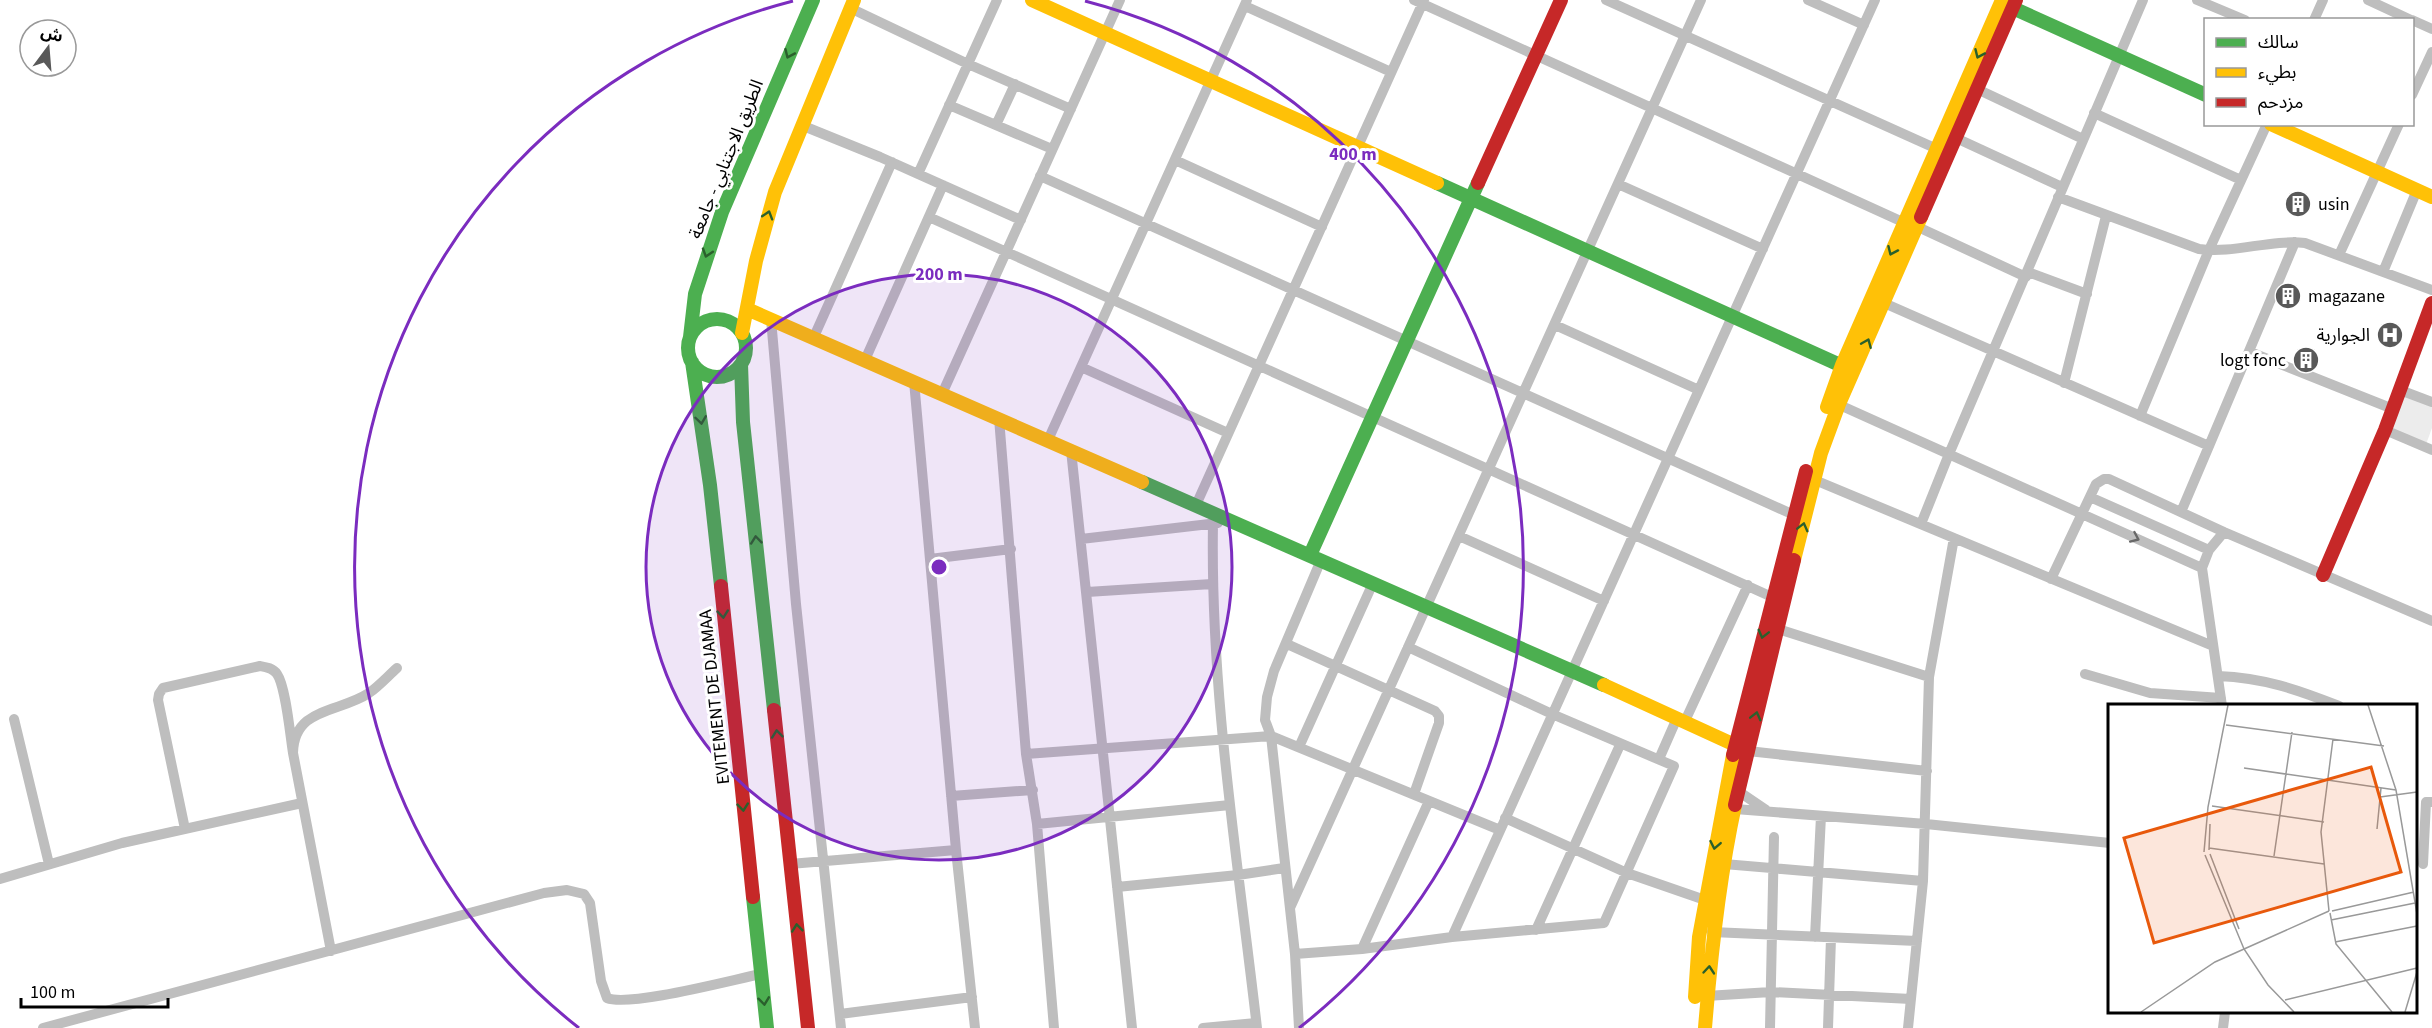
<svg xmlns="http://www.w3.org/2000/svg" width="2432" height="1028" viewBox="0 0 2432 1028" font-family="'Source Sans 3','Noto Sans Arabic',sans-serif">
<rect width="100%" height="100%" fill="#fff"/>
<path fill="#ececec" d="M2400,391L2432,403V428L2425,447L2386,429Z"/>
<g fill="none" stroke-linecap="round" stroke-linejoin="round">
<path stroke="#bebebe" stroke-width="10" d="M1414,0L1905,223
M1606,0L1937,149
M1808,0L1864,25
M2197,0L2245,20
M2368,0L2411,20
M1245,6L1391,72
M850,8L968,64L1071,109
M2314,20L2323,0
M2412,20L2432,29
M1977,89L2083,139
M2412,95L2432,52
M949,105L1052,149
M2094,113L2241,180
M801,125L880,157L1021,220
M996,125L1015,84
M1956,138L2062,187
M1175,160L1322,227
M918,174L997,0
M1040,176L1794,515
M1618,184L1763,249
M2058,197L2199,249C2234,254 2270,239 2305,243L2432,290
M929,217L1772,597
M1918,227L2026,277
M2339,255L2399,124
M2028,272L2087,294
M2383,272L2417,190
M1884,303L2209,446L2295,242
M771,319L796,604L841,1028
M1555,325L1699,390
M813,339L892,162
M2250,352L2393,409
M865,360L943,185
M1081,367L1228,433
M914,381L956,850L975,1028
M2064,383L2106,216
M2400,390L2432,402
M942,394L1120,0
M1833,402L2202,568
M2140,416L2209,250L2267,124
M999,418L1026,754L1037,824L1054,1028
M2385,430L2432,450
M1048,440L1247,0
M1071,450L1132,1028
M1810,478L2213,646
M2090,497L2209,550
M1196,505L1424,0
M2181,512L2209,446
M1213,524C1210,692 1238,861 1257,1028
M1921,524L1949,454L2143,0
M1459,536L1604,601
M1081,539L1218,523
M930,559L1011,549
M1321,560L1274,671L1267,697L1265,720L1271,736L1500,830
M2051,579L2096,484L2104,479H2109L2224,532L2432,621
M1087,592L1212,584
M1778,629L1929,677
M1287,644L1435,711L1439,716V723L1414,794
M2085,674L2150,693L2221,698
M2218,676C2264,678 2296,689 2339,706
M2222,706L2202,568L2209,550L2224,532
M14,719L49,864
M1685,721L1748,585
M1299,747L1373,583
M1748,751L1927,771
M1026,754L1271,736L1295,954L1299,1028
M1659,759L1677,718
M1738,791L1766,810
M951,796L1033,790
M1735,809L1926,824L2110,843
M1505,818L1627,873L1705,900
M1037,824L1230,805
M185,829L158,700L159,694L163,688L260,666C266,667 273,668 277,674C286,687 290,735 293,753
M790,864L956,850
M1724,864L1923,881
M2423,864L2426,802H2432
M0,879L122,843L302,803
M1117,887L1238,875L1284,868
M1290,908L1701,0
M1536,930L1620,745
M1712,932L1917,941
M1452,937L1875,0
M1815,937L1821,816
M1362,949L1429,801
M331,951L293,753C294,707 339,713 369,693C379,686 388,676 397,668
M1295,954L1362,949L1452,937L1604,923L1674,766L1552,714L1408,647
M1706,996L1771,992L1911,999
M840,1014L972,997
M43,1028L544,893L567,890L584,894L590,903L601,981L607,998C630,1007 731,980 761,974
M1203,1028L1256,1023
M1770,1028L1774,837
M1828,1028L1831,938
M1908,1028L1923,881L1929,677L1954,538
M2223,1028L2225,1012"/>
<path stroke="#4caf50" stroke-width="14" d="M2004,4L2206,95
M1437,183L1851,370
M688 348a29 29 0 1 1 58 0a29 29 0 1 1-58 0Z
M690,337L695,294L722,212L813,0
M692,362L710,485L721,586
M741,364L743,422L774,710
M1142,482L1604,685
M1310,555L1478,183
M753,897L767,1028"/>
<path stroke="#ffc107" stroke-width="14" d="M1032,0L1437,183
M2271,124L2432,197
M747,309L1142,482
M742,333L756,261L775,192L854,0
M1827,407L1842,365L2002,0
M1794,560L1821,453L1839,404L1921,217
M1604,685L1748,751
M1695,997L1699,937L1733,755
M1705,1028C1711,953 1719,879 1735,805"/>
<path stroke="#c62828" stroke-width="14" d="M1478,183L1561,0
M1921,217L2016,0
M2323,575L2385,430L2432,303
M721,586L753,897
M774,710L808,1028
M1733,755L1806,471
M1735,805L1794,560"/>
</g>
<defs><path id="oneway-chevron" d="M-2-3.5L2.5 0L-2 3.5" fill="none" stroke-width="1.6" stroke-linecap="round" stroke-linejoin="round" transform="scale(1.5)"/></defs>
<g stroke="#2a602c">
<use href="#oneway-chevron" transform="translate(789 54) rotate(114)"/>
<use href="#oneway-chevron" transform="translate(1979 54) rotate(114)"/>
<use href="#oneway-chevron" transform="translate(768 215) rotate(-73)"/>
<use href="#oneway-chevron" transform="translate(1892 251) rotate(114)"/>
<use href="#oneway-chevron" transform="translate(707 253) rotate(108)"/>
<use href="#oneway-chevron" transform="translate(1867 343) rotate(-67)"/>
<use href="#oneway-chevron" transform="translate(701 420) rotate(82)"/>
<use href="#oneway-chevron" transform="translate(1803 527) rotate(-76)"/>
<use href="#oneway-chevron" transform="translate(756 540) rotate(-96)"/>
<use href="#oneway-chevron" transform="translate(723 614) rotate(84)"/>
<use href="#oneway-chevron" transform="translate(1763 634) rotate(104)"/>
<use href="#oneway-chevron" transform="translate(1756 716) rotate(-76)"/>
<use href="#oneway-chevron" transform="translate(777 734) rotate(-96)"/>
<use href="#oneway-chevron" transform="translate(743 807) rotate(84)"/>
<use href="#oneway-chevron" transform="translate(1715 845) rotate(101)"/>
<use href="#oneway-chevron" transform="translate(797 928) rotate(-96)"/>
<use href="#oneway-chevron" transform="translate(1709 970) rotate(-85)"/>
<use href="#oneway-chevron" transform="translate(764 1001) rotate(83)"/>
</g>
<use stroke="#686868" href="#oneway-chevron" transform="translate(2135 538) rotate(24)"/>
<circle cx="939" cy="567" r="293" fill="#7b2cbf" fill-opacity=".12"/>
<g fill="none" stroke="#7b2cbf" stroke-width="3">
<circle cx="939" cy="567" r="293"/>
<path d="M579 1028A585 585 0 0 1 793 1M1085 1A585 585 0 0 1 1299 1028"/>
</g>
<defs>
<g id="building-disc" transform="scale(1.35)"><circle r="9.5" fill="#595959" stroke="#fff"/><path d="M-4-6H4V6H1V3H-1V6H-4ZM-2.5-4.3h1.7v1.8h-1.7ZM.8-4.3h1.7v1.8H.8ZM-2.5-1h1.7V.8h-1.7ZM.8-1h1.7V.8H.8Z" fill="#fff"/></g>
<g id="hospital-disc" transform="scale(1.35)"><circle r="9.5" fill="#595959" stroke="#fff"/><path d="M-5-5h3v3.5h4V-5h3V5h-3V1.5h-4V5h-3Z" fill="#fff"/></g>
</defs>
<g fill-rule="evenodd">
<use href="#building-disc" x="2298" y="204"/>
<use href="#building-disc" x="2288" y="296"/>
<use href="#hospital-disc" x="2390" y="335"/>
<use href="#building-disc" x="2306" y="360"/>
</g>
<g text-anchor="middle" stroke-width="6" stroke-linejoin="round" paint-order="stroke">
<g font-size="18" fill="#000" stroke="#fff">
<text transform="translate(726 159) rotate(-68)" y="6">الطريق الاجتنابي - جامعة</text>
<text transform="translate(714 697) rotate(-96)" y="6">EVITEMENT DE DJAMAA</text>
</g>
<g font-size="18" fill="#000" stroke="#fff" text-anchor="start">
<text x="2318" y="210">usin</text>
<text x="2308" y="302">magazane</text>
<text x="2370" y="341" text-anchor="end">الجوارية</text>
<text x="2286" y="366" text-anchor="end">logt fonc</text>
</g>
</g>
<g transform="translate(2108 704)">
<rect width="309" height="309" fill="#fff"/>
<path fill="none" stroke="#999" stroke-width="1.5" d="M260,1L288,86L309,210M118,21L276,42M136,64L288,86M272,93L309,88M104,102L216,118M269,125L273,84M101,144L216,160M101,146L102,120M96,148L100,103L120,1M102,150L131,225M97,151L136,245L160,281L186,308M166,152L184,28M221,207L213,128L225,35M224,207L306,188M222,209L228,240L284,308M223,216L307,199M227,238L309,222M177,296L309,264M33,308L107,258L221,207M297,308L309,268"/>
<path fill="#e8590c" fill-opacity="0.15" stroke="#e8590c" stroke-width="3" d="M263,63L293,168L46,239L16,134Z"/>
<rect width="309" height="309" fill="none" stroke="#000" stroke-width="3"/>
</g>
<circle cx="939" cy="567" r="9" fill="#7b2cbf" stroke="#fff" stroke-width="3"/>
<g font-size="18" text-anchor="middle" font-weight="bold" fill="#7b2cbf" stroke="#fff" stroke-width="6" stroke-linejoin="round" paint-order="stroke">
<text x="1353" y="160">400 m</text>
<text x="939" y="280">200 m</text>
</g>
<rect x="2204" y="18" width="210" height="108" fill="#ffffff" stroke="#999999" stroke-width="1.5"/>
<rect x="2216" y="38" width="30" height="9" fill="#4caf50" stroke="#999999" stroke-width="1.5"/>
<text x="2258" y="48" font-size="18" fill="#000000">سالك</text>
<rect x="2216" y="68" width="30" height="9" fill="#ffc107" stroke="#999999" stroke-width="1.5"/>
<text x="2258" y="78" font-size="18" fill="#000000">بطيء</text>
<rect x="2216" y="98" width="30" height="9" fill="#c62828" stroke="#999999" stroke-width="1.5"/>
<text x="2258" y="108" font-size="18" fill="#000000">مزدحم</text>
<g transform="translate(48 48) rotate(16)"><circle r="28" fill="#ffffff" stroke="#999999" stroke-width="1.5"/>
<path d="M0-4.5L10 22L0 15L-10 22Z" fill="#595959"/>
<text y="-9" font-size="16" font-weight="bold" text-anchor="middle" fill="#000000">ش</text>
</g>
<path d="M21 998v9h147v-9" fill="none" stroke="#000000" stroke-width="3"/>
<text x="30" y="998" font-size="18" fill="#000000" stroke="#ffffff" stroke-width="4.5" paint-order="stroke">100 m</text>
</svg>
